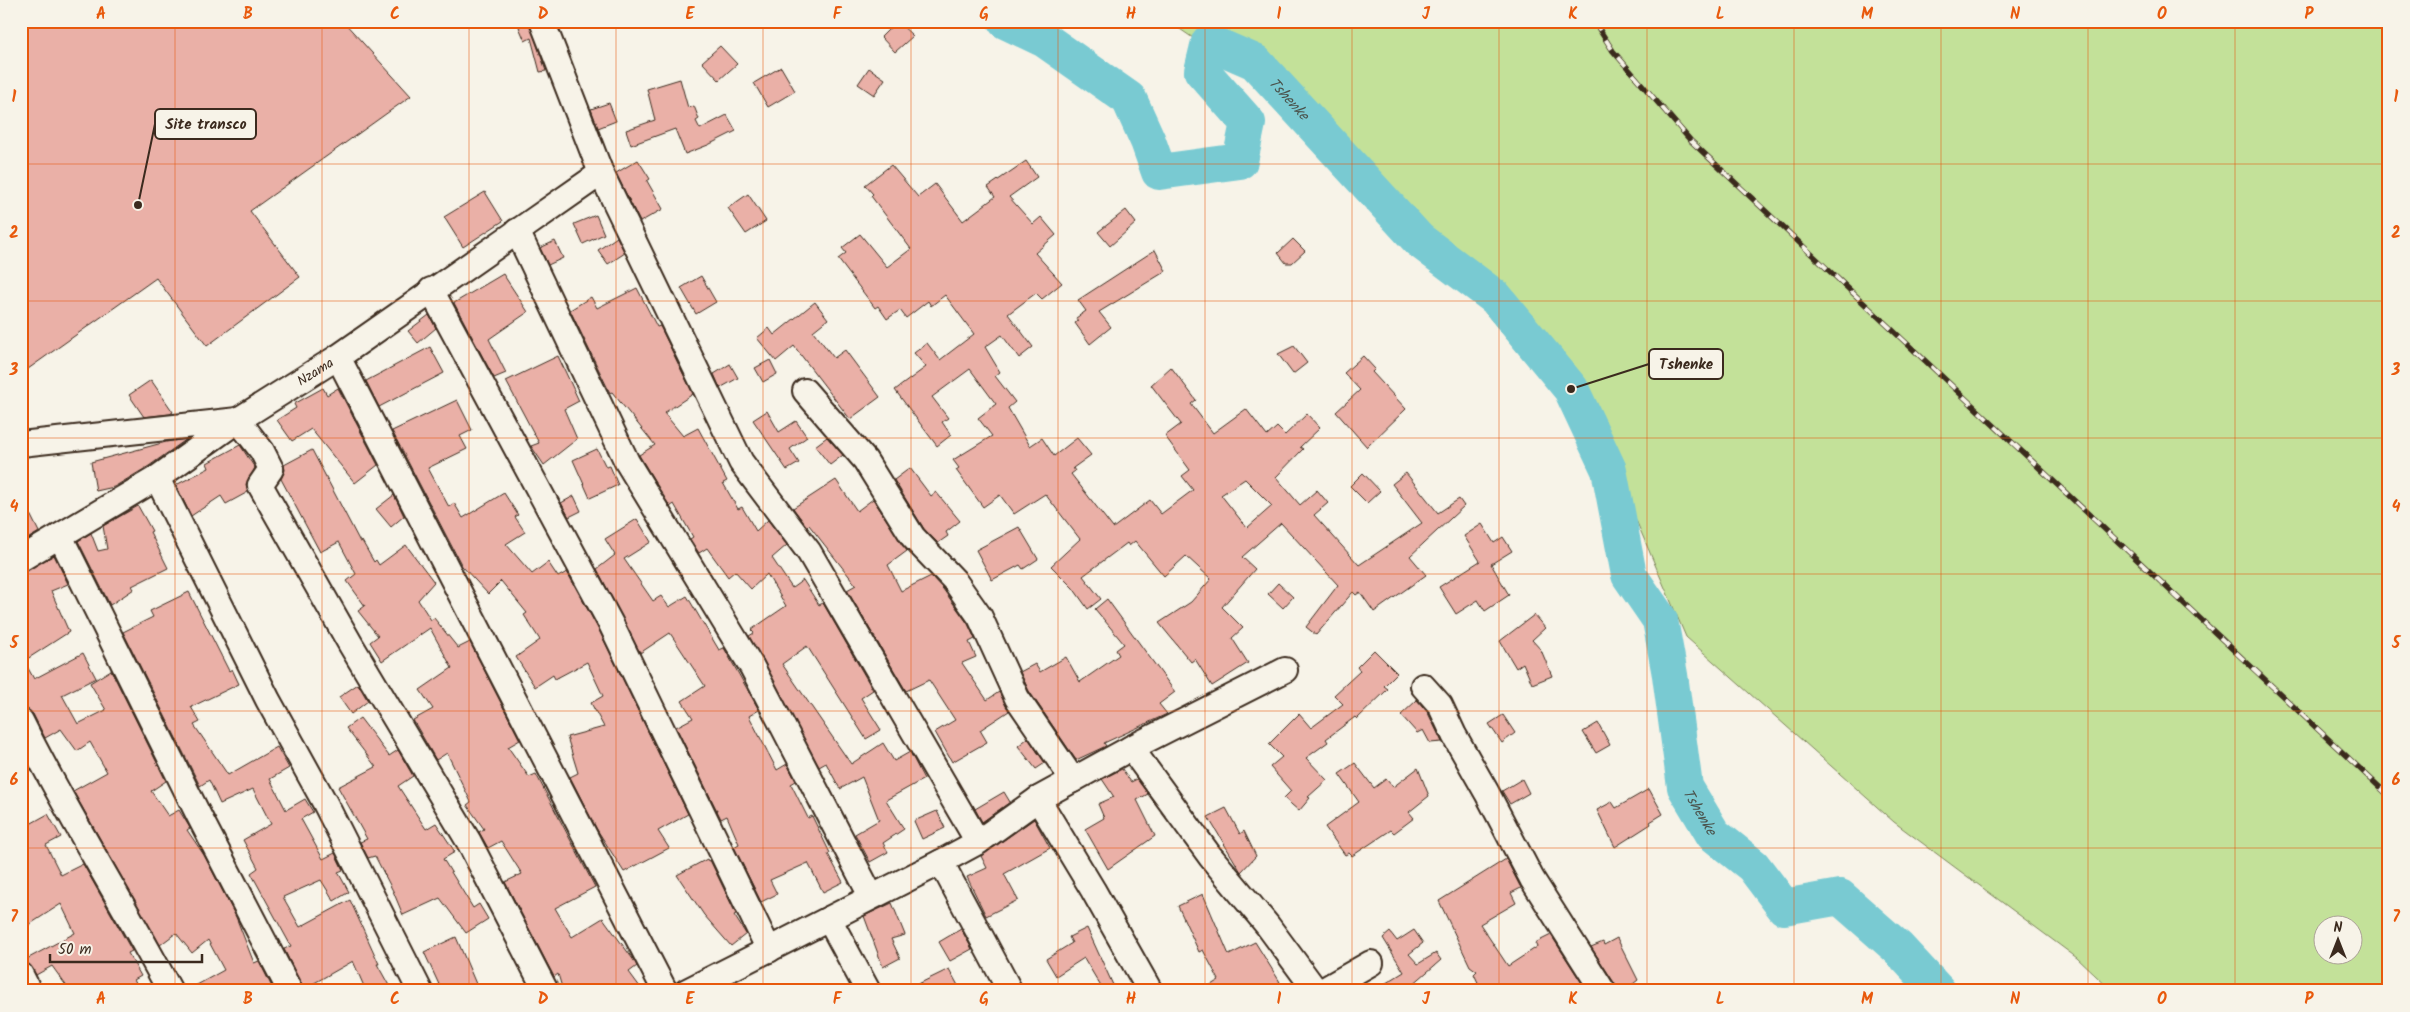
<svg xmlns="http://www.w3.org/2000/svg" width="2410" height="1012" viewBox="0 0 2410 1012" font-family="Kalam,sans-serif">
<rect width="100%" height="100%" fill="#f7f3e8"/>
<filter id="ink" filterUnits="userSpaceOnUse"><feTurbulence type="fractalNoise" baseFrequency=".02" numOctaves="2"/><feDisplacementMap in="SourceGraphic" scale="10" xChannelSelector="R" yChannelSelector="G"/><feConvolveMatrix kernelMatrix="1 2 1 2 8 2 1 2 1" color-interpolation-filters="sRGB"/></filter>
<g filter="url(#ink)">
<path fill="#c3e199" stroke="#7f865c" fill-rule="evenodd" d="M1168,21H2389V991H2112L2077,958L1894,822L1686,637L1612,464L1387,195L1224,59ZM2322,924H2352V954H2322Z"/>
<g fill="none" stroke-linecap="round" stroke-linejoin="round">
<path stroke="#79cad2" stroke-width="36" id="s1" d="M1005,21L1045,40L1129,99L1148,141L1159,172L1240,161L1248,123L1202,71L1209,42L1255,62L1419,240L1496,298L1571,389L1609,470L1629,575L1660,620L1670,675L1685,787L1713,834L1753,866L1784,907L1840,897L1898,948L1938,991"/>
</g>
<path fill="#eab0a7" stroke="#3b2a1e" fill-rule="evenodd" d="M21,21H343L411,96L250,211L300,277L207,346L156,278L21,374Z
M526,21H529L546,71L540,72L531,38L525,41L519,27Z
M897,21L913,36L895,52L881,37Z
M720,46L737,64L719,80L702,62Z
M781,67L795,91L768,107L754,83Z
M869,68L885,79L874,95L858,84Z
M680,79L688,108L694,106L699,119L696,121L700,129L727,115L736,131L708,145L685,154L675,129L631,145L626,130L655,120L647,89Z
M609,103L616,121L598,128L591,109Z
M638,160L650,179L647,181L663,209L640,222L616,173Z
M1026,161L1037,177L1009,197L1033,224L1041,217L1056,235L1035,253L1062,283L1042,299L1036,293L1008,314L1033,347L1019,358L1002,335L985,347L1000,372L995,376L1015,402L1008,408L1030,446L1042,438L1054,456L1077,438L1091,455L1073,468L1075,471L1071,474L1113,528L1150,500L1161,514L1193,490L1182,476L1190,470L1165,436L1181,424L1151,385L1171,367L1196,400L1191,404L1213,433L1246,409L1267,436L1277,427L1285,435L1307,414L1320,428L1300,447L1303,449L1276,477L1300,505L1317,490L1328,503L1314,515L1359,565L1422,523L1392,484L1406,473L1438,513L1459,499L1464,506L1410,556L1426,575L1374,612L1360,592L1356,595L1353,592L1316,635L1306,627L1338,585L1281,523L1242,557L1255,569L1222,607L1243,628L1232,638L1248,663L1212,686L1195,659L1191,662L1159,623L1191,602L1211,579L1186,556L1164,576L1135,541L1129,546L1127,543L1083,576L1101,599L1088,609L1073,588L1051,566L1080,539L1045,494L1014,514L1000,495L983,507L956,470L959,468L953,460L992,436L978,418L996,404L970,369L932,397L948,418L942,422L951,435L937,446L895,390L926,367L914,353L927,343L940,360L974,334L945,295L931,306L928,301L906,318L900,310L887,319L878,306L875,308L838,259L846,253L842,248L860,234L887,267L911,249L871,196L873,194L865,185L891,165L918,197L935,184L963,221L995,197L988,187ZM1245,479L1272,506L1247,528L1221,495Z
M485,192L503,221L463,247L444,217Z
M748,194L766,221L746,234L728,208Z
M1126,210L1136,223L1110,246L1098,232Z
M596,215L604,234L583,244L574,224Z
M617,237L625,253L608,264L598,250Z
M1293,239L1305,251L1292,263H1286L1278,253Z
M555,241L563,258L548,265L540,248Z
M1155,250L1166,271L1099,312L1111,327L1090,344L1075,323L1078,321L1076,318L1086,311L1078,300Z
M503,274L528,312L489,339L506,373L494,378L454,303Z
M701,276L716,302L696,314L681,288Z
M637,288L657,327L660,326L693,394L664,413L683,436L698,428L727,481L723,483L738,509L742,507L756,531L768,520L787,545L772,558L792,588L803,580L819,605L823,603L873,690L861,698L881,730L866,739L807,646L782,664L851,764L883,743L894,761L910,752L924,779L886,800L904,829L883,843L888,852L870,862L855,834L879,820L862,777L840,789L826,763L819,767L749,636L754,633L751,630L786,606L767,574L751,589L735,571L728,577L707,548L699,553L690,539L693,537L674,504L670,507L639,455L655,445L612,392L610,393L570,310L591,297L597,308Z
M815,302L828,319L813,331L834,358L845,350L880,397L850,419L794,346L776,361L757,338L769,328L774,335Z
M429,315L436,328L418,343L408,331Z
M1294,346L1307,363L1293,374L1278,354Z
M430,347L444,373L379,407L366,381Z
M558,356L579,401L564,409L577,439L544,465L531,446L539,443L506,381Z
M1363,356L1375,369L1372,372L1406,409L1367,447L1336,412L1360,390L1344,373Z
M770,360L777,374L763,382L755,368Z
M730,364L738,378L720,388L714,374Z
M151,380L173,412L170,414L144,417L129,395Z
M323,388L327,395L338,388L378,465L355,483L311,429L292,441L277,420L296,408L294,404Z
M457,400L472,430L460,436L467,449L428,468L449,507L454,503L463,518L504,493L518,515L515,517L525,532L506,544L532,574L548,562L558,577L567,572L599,630L688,814L658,831L669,848L624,872L596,828L570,777L578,773L567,737L604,727L591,703L603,696L587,662L555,679L553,675L535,687L516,657L540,640L524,615L527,613L501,581L488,594L462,566L392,431Z
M767,411L779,432L796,421L807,437L790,449L799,463L787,470L753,420Z
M827,437L843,455L830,465L815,446Z
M187,439L149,466L114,487L96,491L91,462L166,442Z
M240,445L255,468L246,484L248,492L226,504L221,496L191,516L176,485L209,468L207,463Z
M597,449L606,467L610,466L618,485L590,498L573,460Z
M312,450L360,542L362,541L374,562L376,560L379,565L406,545L434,582L418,600L431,620L434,618L458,648L470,642L520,740L508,747L529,777L536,774L595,887L555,908L572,937L603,918L635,962L637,966L629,972L643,991H563L558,974L554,977L505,882L522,874L501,841L488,848L479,832L484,829L467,805L471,802L447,753L436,760L413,720L433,709L420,690L452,668L430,628L382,661L370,642L378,636L358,611L365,606L347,581L356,574L339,542L320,552L281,479L285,470L284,465Z
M910,468L931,496L936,492L960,521L946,532L948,536L938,543L924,529L894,480Z
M1363,473L1380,491L1367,503L1350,486Z
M836,480L857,511L873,499L907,551L888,565L901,591L931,576L943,589L968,624L975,639L969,642L976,657L962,663L987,700L999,692L1009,711L980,730L987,742L952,762L935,732L955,720L929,680L906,691L847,590L856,585L809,525L807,527L793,508Z
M394,495L404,516L391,527L376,509Z
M21,496L39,532L21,543Z
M574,496L581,511L569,517L561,503Z
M138,506L152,531L150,532L168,568L132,586L134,589L110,605L78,541L91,533L98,551L107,549L103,526Z
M637,519L651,542L624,559L653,601L661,596L669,607L687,596L719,650L724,648L759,710L749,716L777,770L787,764L796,781L791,784L808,818L812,816L830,853L828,854L843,882L823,892L808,863L770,880L777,894L761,902L734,847L739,844L727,816L721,819L676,727L693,718L682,701L705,686L670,633L640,653L597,569L615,555L605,539Z
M1482,524L1494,543L1503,537L1512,551L1491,564L1509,595L1485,611L1478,600L1456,614L1439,587L1480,561L1464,536Z
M1019,527L1038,559L1023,569L1020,565L992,580L976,550Z
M54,555L68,584L51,591L69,632L24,661L34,679L83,653L96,678L62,695L78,724L106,710L90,683L111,670L166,781L151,791L168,816L179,810L187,823L190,828L187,830L204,855L236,917L254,963L259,961L274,991H186L224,970L208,940L192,953L176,933L160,945L73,791L107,772L90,742L77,751L61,729L45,738L33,714L24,708L21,702V573Z
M1278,583L1293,597L1283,608L1268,594Z
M189,592L229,671L232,669L239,684L191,707L200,722L194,725L228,775L277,747L289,768L270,779L286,810L305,799L313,812L301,819L323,859L335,853L343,870L338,872L349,892L334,901L321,880L283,897L300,927L350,900L379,964H377L392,991H366L353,961L309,986L311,991H304L284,949L291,946L251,873L258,868L243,840L271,824L253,789L220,804L209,780L200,786L123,632L153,617L150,611Z
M1107,599L1175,692L1159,704L1167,714L1104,743L1106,746L1076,760L1029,691L1020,672L1035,664L1040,672L1066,657L1080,682L1119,655L1116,650L1124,644L1095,609Z
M1534,615L1545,628L1532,640L1541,650L1552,676L1532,684L1523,663L1516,668L1500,641Z
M1374,650L1397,673L1384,686L1388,689L1357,719L1355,717L1326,739L1328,742L1306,758L1327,780L1308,797L1310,798L1299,811L1284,798L1291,791L1270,767L1282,757L1269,744L1299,714L1311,728L1343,704L1334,695L1360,671L1357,667Z
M358,684L368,701L351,714L339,697Z
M1417,700L1428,713L1442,742L1430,743L1423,730L1417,733L1401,715Z
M1503,715L1515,733L1502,743L1489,724Z
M360,718L389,756L398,750L413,776L398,786L426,829L436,823L455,852L443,859L473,908L479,904L488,919L466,933L440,898L403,915L393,891L375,856L368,858L360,842L367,839L338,787L376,767L346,728Z
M1598,723L1610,745L1596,753L1583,732Z
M1028,738L1045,763L1036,769L1018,746Z
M1355,763L1374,788L1386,779L1393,787L1418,768L1429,796L1409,812L1414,818L1394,833L1391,830L1352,856L1349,853L1345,855L1325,827L1359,802L1339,774Z
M1122,769L1131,782L1137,779L1148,794L1137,800L1155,836L1108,869L1085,829L1104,818L1098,804L1114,797L1102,779Z
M1522,779L1529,793L1510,804L1502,791Z
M1649,789L1663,814L1650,822L1651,824L1615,847L1597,810L1612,802L1616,808Z
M1004,792L1010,802L982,822L973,805L975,809Z
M1226,808L1240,834L1244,831L1256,856L1241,872L1208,817Z
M937,811L945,828L922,839L914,821Z
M48,814L61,837L46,845L61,875L83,864L132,951L128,953L141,976L134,980L140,991H70L52,966L36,975L25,960L75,933L61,904L21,930V829Z
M1034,819L1050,848L1004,874L1018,900L986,916L967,877L987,868L981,856Z
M707,859L708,861L710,860L736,914L734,915L746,934L731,946L704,915L677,875Z
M1506,859L1521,888L1511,893L1516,903L1480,924L1508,966L1537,947L1535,943L1551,935L1587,991H1482L1474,974L1477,971L1470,966L1439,901Z
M1203,894L1229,955L1255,942L1280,982L1277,984L1280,991H1201L1219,980L1203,950L1199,952L1178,906Z
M892,903L905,935L891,939L900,958L883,967L864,916Z
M1087,928L1113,985L1103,990L1084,958L1056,976L1046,959L1072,943L1069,937Z
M961,929L972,949L950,961L939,942Z
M1414,930L1423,943L1409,954L1418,964L1436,953L1441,960L1405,991H1373L1404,972L1383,938L1390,932L1397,941Z
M456,937L479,991H442L424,952Z
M1617,938L1638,980L1624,991H1617L1615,984L1591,947L1603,942L1604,945Z
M949,969L961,991H904Z"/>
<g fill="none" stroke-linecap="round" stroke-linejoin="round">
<g stroke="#3b2a1e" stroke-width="28">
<g id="minor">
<path d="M542,21L601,173L741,462L809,552L978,842"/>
<path d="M517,231L627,462L752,667L871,896"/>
<path d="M431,290L611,624L769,950"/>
<path d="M338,357L665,991"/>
<path d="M805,391L865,460L913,537L954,580L980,617L1017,698L1073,780"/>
<path d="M21,444L238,420L262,451L271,469L260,485L351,645L469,842L546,991"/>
<path d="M157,478L268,700L325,803L420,991"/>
<path d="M60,536L199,816L290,991"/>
<path id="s2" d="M21,559L157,478L238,420L338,357L601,173"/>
<path d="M1423,686L1440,705L1454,735L1487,793L1532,879L1603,991"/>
<path d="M21,721C66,813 122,900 170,991"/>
<path d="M1131,748L1210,856L1268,926L1316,991"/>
<path d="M1038,799L1093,890L1150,991"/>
<path d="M941,862L1010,991"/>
<path d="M829,919L868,991"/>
<path d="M21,975L29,991"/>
<path d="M687,991L941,862L978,842L1038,799L1131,748L1285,670"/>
<path d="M1322,991L1371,963"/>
</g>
</g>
<use href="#minor" stroke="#f7f3e8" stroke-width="24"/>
<g stroke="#3b2a1e" stroke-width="5.5">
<path id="rail" d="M1594,21L1613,51L1691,141L2389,796"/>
</g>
<use href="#rail" stroke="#f7f3e8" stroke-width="4" stroke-dasharray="11" stroke-linecap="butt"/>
</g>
</g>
<path fill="none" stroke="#e8590c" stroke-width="1" stroke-opacity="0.55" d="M175,21V991M322,21V991M469,21V991M616,21V991M763,21V991M911,21V991M1058,21V991M1205,21V991M1352,21V991M1499,21V991M1647,21V991M1794,21V991M1941,21V991M2088,21V991M2235,21V991M21,164H2389M21,301H2389M21,438H2389M21,574H2389M21,711H2389M21,848H2389"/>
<g text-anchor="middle" stroke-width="5" stroke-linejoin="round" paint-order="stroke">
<g font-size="14" fill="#3b2a1e" stroke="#f7f3e8">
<text dy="5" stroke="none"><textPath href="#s2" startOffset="349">Nzama</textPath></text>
</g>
<g font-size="15" font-style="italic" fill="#4a524b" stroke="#f7f3e8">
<text dy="5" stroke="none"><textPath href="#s1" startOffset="546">Tshenke</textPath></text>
<text dy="5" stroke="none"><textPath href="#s1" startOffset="1401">Tshenke</textPath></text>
</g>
</g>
<path fill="none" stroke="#3b2a1e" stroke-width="2" d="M138 205L155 124M1571 389L1649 364"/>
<g fill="#3b2a1e" stroke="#f7f3e8" stroke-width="2">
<circle cx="138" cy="205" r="5"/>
<circle cx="1571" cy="389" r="5"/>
</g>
<g fill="#f7f3e8" stroke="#3b2a1e" stroke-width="2">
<rect x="155" y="109" width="101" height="30" rx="5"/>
<rect x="1649" y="349" width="74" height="30" rx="5"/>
</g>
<g font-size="15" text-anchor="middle" font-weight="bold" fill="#3b2a1e">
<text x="206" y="129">Site transco</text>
<text x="1686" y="369">Tshenke</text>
</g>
<rect width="2410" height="1012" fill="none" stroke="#f7f3e8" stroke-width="55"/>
<g transform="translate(2338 940)"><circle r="24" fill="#f7f3e8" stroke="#aca397"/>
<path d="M0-4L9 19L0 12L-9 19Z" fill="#3b2a1e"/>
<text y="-8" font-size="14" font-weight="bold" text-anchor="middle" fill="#3b2a1e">N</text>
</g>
<path d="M50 954v8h152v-8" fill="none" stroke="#3b2a1e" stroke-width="2.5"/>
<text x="58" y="954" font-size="15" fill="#3b2a1e" stroke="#f7f3e8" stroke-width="4" paint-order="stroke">50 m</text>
<rect x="28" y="28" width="2354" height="956" fill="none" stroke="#e8590c" stroke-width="2"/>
<g font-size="16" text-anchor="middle" font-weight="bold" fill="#e8590c">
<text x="101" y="19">A</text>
<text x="248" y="19">B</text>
<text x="395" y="19">C</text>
<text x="543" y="19">D</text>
<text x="690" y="19">E</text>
<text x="837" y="19">F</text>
<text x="984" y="19">G</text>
<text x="1131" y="19">H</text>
<text x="1279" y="19">I</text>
<text x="1426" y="19">J</text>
<text x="1573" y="19">K</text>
<text x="1720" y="19">L</text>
<text x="1867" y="19">M</text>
<text x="2015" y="19">N</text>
<text x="2162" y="19">O</text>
<text x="2309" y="19">P</text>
<text x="14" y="102">1</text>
<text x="2396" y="102">1</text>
<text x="14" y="238">2</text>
<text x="2396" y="238">2</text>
<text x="14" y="375">3</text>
<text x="2396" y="375">3</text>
<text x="14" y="512">4</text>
<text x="2396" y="512">4</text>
<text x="14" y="648">5</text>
<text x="2396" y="648">5</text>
<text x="14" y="785">6</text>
<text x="2396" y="785">6</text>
<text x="14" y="922">7</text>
<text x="2396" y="922">7</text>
<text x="101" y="1004">A</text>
<text x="248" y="1004">B</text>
<text x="395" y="1004">C</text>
<text x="543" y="1004">D</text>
<text x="690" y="1004">E</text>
<text x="837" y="1004">F</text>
<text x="984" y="1004">G</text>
<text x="1131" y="1004">H</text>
<text x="1279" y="1004">I</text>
<text x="1426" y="1004">J</text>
<text x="1573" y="1004">K</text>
<text x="1720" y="1004">L</text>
<text x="1867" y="1004">M</text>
<text x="2015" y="1004">N</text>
<text x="2162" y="1004">O</text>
<text x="2309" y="1004">P</text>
</g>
</svg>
